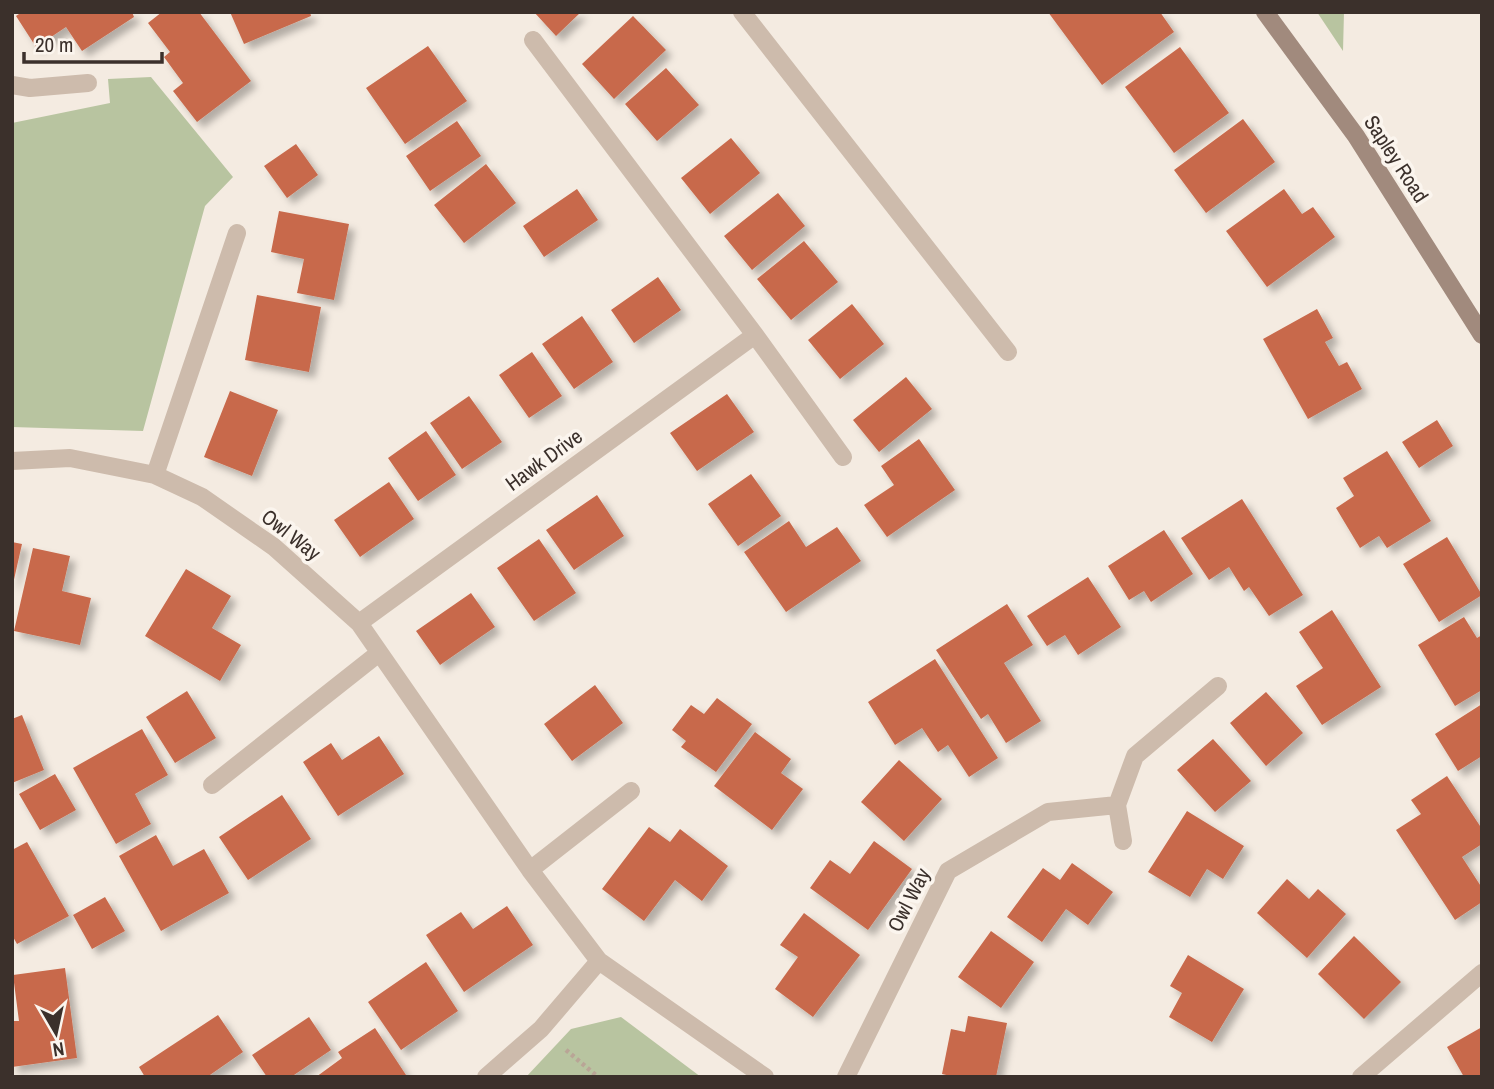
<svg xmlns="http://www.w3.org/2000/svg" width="1494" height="1089" viewBox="0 0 1494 1089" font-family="'Archivo Narrow',sans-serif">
<defs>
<filter id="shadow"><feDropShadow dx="6" dy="6" stdDeviation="3.5" flood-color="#0004"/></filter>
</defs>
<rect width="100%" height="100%" fill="#f4ebe1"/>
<path fill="#b8c4a0" d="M1317,12H1344L1343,51Z
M151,77L233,177L205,206L143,431L12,427V123L110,103L108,79Z
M621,1017L701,1077H526L571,1029Z"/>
<path fill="#c8694b" filter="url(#shadow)" d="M22,12H132L134,17L82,51L66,27L36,47L16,16Z
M162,12H199L251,81L197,122L173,91L183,83L164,57L170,52L148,23Z
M230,12H310L311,16L244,44Z
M534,12H581L556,36Z
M1048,12H1160L1174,32L1102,85Z
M633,16L666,50L614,99L582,64Z
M428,46L467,101L405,144L366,88Z
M1180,47L1229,113L1174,153L1125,87Z
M666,68L699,105L657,141L625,104Z
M1243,119L1275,162L1206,213L1174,170Z
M457,121L481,156L430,191L406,156Z
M731,138L760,173L710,214L681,178Z
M296,144L318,175L287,198L264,166Z
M486,164L516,203L464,243L434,205Z
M577,189L598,220L544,257L523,226Z
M1284,189L1302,214L1313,207L1335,237L1267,287L1226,231Z
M778,193L805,226L752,270L724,236Z
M279,211L349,224L334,300L297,293L304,259L271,252Z
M804,241L838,282L791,320L757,279Z
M658,277L681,310L634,343L611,310Z
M257,295L321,307L309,372L245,360Z
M852,304L884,344L840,379L808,340Z
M1317,309L1333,338L1325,342L1339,366L1347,362L1362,389L1308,419L1263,339Z
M582,316L613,362L574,389L542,344Z
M532,352L562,396L529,418L499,375Z
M906,377L932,409L879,452L853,420Z
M230,391L278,410L252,476L204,457Z
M727,394L754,432L697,471L670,433Z
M469,396L502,442L462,469L430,423Z
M1437,420L1453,446L1419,468L1402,442Z
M426,431L456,475L418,501L388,458Z
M919,439L955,490L887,537L864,505L894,485L881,466Z
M1387,451L1431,521L1387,548L1379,536L1360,548L1336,508L1354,496L1343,478Z
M751,474L781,516L738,546L708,504Z
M389,482L414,519L360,557L334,520Z
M597,495L624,536L574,570L546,530Z
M1242,499L1303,595L1269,616L1249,587L1244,591L1229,567L1209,580L1181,538Z
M789,521L806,547L837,527L861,561L786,612L744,552Z
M1164,530L1193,574L1151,602L1144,591L1129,600L1108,566Z
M1447,537L1482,595L1439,622L1403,564Z
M539,539L576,593L534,621L497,568Z
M12,542L22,544L13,584H12Z
M33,548L70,556L62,591L91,598L80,645L14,631Z
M186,569L231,596L212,628L241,645L220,681L145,636Z
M1088,577L1121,627L1078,655L1065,635L1047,646L1027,616Z
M471,593L495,627L440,665L416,631Z
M1007,604L1033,645L1004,663L1041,721L1006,743L988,714L981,719L936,650Z
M1332,610L1381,687L1322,725L1296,686L1323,668L1299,632Z
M1464,617L1477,638L1482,635V690L1455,706L1418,645Z
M935,659L998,758L969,777L948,745L938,752L922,728L895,745L868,702Z
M595,685L623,723L572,761L544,724Z
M187,691L216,738L175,763L146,717Z
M1266,692L1303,733L1266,766L1230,723Z
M717,698L752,724L716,772L681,747L686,741L672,730L691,705L704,714Z
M1482,704V756L1458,771L1435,734Z
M22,715L44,770L12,783V719Z
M142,729L168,775L135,794L151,824L116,844L73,768Z
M755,732L791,759L781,773L803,789L772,830L714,786Z
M379,736L404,774L338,816L303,762L331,743L342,760Z
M1213,739L1251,781L1215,812L1177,770Z
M899,760L942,799L904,841L861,802Z
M55,774L76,810L40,830L19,794Z
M1447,776L1482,829V844L1462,857L1482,888V902L1455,920L1396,830L1421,814L1411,800Z
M282,795L311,839L248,880L219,837Z
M1187,811L1244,846L1223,879L1207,869L1190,897L1148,872Z
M649,827L670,842L680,829L728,866L702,901L675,880L644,921L602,889Z
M156,835L173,866L204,849L229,893L161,931L119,856Z
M874,841L912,869L868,930L810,888L830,860L850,874Z
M27,842L69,916L17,944L12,935V850Z
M1072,863L1113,892L1088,925L1066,909L1042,942L1007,917L1043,868L1060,880Z
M1287,879L1309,899L1318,889L1346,914L1307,958L1257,913Z
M105,897L125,931L92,949L73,915Z
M507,906L533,945L464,992L426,935L461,912L473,929Z
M804,913L860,955L813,1017L775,989L798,957L780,945Z
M991,931L1034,962L1001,1008L958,977Z
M1354,936L1401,982L1364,1019L1318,974Z
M1188,955L1244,989L1212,1042L1169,1017L1182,993L1170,986Z
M426,962L458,1011L401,1050L368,1002Z
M65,968L77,1058L12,1067V1021H19L13,975Z
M218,1015L243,1052L207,1077H145L139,1067Z
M968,1016L1007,1023L996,1077H955L942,1074L951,1029L965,1032Z
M309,1017L331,1050L291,1077H267L252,1055Z
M1482,1027V1077H1464L1447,1047Z
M375,1028L406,1075L403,1077H316L342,1058L338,1052Z"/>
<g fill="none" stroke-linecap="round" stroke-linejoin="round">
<path stroke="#b9a596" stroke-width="4.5" stroke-dasharray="3.5 3.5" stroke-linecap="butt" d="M566,1050L598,1077"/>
<path stroke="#cdbbac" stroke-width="18" d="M12,85L30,88L88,83"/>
<path stroke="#cdbbac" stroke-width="18" d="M742,12L1008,352
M533,40L755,335L843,457
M12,461L70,458L155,475L202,497L274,547L359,623L530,870L599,961L765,1077
M155,475L237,233
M359,623L755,335
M212,785L379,653
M1123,841L1117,805L1135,756L1218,686
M530,870L631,791
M486,1077L541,1029L599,961
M846,1077L948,871L1048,812L1117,805
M1361,1077L1482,973"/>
<path stroke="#a18a7d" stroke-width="18" d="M1265,12L1356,136L1482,335"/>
</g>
<g text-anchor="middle" stroke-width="7" stroke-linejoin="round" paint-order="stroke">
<g font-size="21" fill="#3b302b" stroke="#fbf5ee">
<text transform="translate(1396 159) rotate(57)" y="7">Sapley Road</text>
<text transform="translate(544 460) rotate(-36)" y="7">Hawk Drive</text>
<text transform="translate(291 535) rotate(38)" y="7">Owl Way</text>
<text transform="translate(909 900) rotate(-63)" y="7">Owl Way</text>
</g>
</g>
<rect width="1494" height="1089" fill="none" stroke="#3b302b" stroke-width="28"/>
<g transform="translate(56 1033) rotate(171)" stroke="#fbf5ee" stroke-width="5" paint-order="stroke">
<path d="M0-5L12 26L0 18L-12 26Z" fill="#3b302b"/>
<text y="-10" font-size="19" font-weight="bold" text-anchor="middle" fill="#3b302b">N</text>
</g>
<path d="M24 52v10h138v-10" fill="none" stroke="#3b302b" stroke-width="3.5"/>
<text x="35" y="52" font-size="21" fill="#3b302b" stroke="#fbf5ee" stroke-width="5" paint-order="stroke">20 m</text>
</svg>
